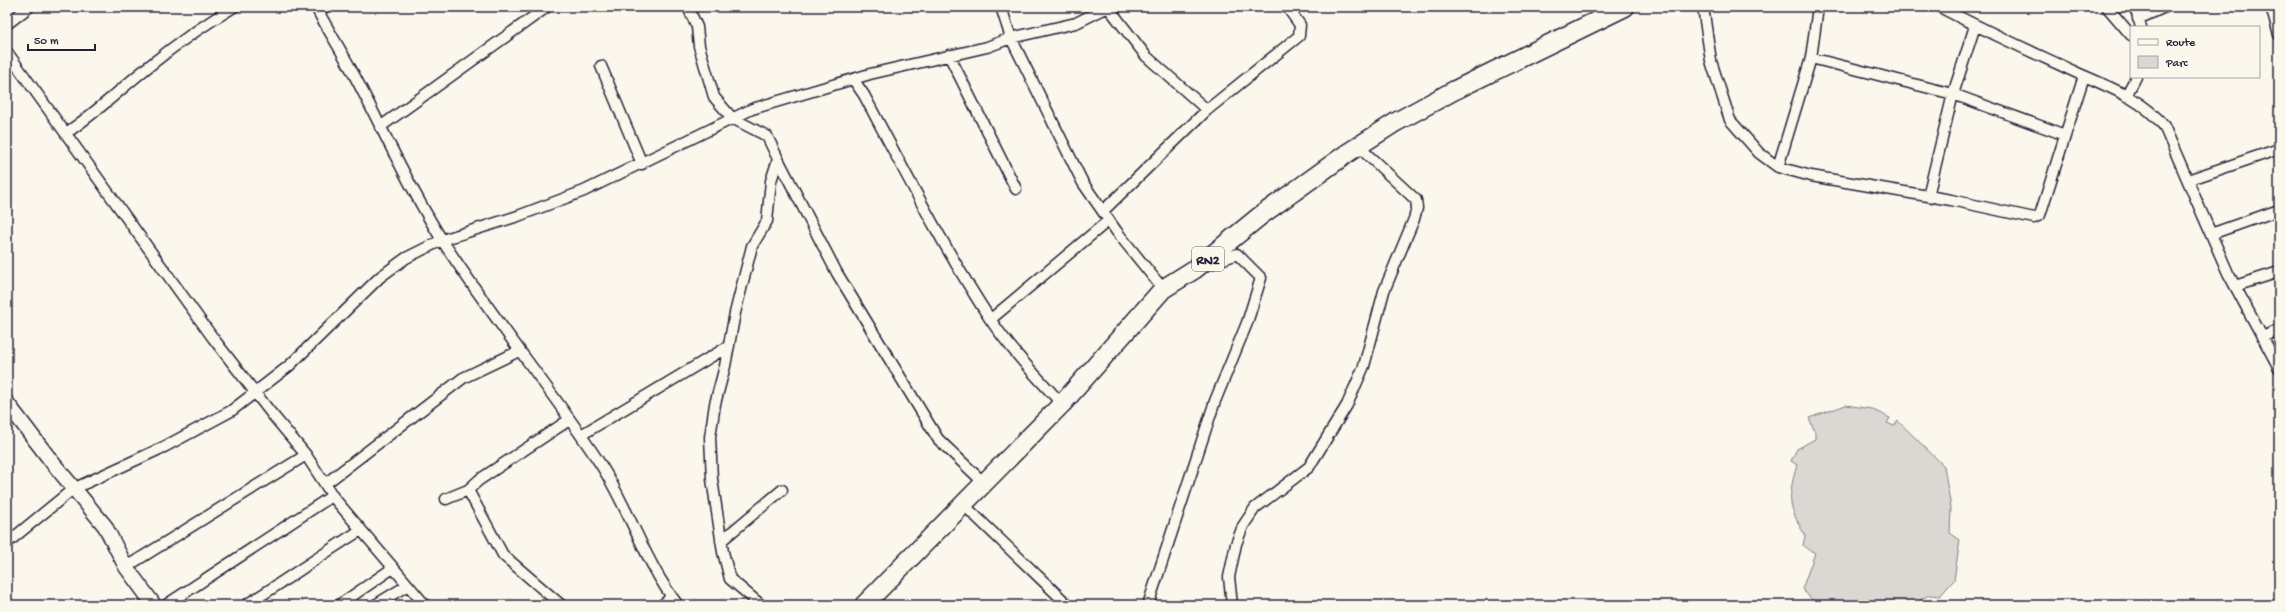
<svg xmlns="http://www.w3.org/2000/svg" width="2286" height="612" viewBox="0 0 2286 612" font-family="'Gochi Hand',sans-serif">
<rect width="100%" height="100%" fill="#fbf7ec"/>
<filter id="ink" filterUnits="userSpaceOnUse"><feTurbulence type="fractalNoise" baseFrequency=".025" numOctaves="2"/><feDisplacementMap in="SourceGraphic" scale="8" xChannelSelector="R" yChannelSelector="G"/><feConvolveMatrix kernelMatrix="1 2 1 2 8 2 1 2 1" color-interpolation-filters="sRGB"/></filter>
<g filter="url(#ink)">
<path fill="#dbd8d3" stroke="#7e7d87" d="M1846,405L1871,409L1890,418L1887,423L1894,426L1898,421L1944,466L1951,508L1950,533L1960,540L1954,580L1940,596L1929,595L1920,600L1918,605H1817L1802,589L1815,553L1803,546L1805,536C1788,504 1787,500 1797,465L1791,461L1797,449L1815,439V432L1809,418Z"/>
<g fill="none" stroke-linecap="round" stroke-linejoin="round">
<g stroke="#22223b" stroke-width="13">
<path id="street" d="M324,7L319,13C330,33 342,52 352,71C382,127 408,186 442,240C491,316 549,386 599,462C629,507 644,562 678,605
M688,7L697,27L699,46L714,97L732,118L767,136L778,159L771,181L767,221L752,246L735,313L725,366L715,404L710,437L712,479L723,552L730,579L761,605
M1001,7L1011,38L1083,183L1117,232L1163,289
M1108,7L1146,56L1207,110
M1703,7L1711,61L1730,120L1759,153L1778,167L1811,176L1951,200L2034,218L2040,215L2084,76
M1940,7C1983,30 2028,50 2073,71C2104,85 2142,98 2164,126L2228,273L2279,368
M2107,7L2131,35
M2135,7L2141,27
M2271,7L2279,35
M2138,19L2165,7
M7,24L29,7
M7,52L213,338L271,413L306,455L334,498L425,605
M949,55L1016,189
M1811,58L1953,94L2065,135
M601,66L642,164
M853,79L864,95C904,170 943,247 990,319C1011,350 1037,377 1062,404
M2126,96L2136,77
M380,127L547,7
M66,133C99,111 122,87 153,63C178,43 205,24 234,7
M778,159L837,273L938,439L984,483
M1778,167L1811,58L1818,7
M2188,180L2279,149
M1928,196L1953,94L1975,26
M1103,211L1207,110L1299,36L1300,25L1287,7
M2211,234L2279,210
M2235,286L2279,272
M991,319L1109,220
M2262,337L2279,330
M581,435L729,346
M325,484L463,378L519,351
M468,490L503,555L561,605
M446,499L468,490L479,480L569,420
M963,504L1068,605
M721,541L782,490
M7,543L73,489L164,447L231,411L289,366L380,277L406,258L442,240L518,216L584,191L752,109L870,74L987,47L1011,38L1076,23L1108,7
M126,567L306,455
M166,605L332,496
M246,605C285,581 322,554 361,530
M339,605L393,568
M375,605L408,585
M662,605L672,597
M1148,605L1215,401L1247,323L1261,278L1237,254L1208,265
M1232,605L1229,577L1236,544L1243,526L1255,508L1309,467L1347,405L1364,366L1384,291L1414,219L1417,208L1416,200L1358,146"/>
</g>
<g stroke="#22223b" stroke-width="17">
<path id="secondary" d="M7,403L52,462L105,526L126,567L154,605"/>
</g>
<g stroke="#22223b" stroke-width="21">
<path id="highway" d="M864,605L1062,404L1163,289L1195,269L1260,216L1349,152L1396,122L1455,90L1625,7"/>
</g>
<use href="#street" stroke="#fbf7ec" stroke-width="10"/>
<use href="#secondary" stroke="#fbf7ec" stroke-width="14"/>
<use href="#highway" stroke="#fbf7ec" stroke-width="18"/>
</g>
</g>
<g text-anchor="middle" stroke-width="3.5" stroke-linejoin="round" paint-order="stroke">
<rect fill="#fbf7ec" stroke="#636270" stroke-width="1" x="1192" y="247" width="32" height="24" rx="3"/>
<g font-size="14" font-weight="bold" fill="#22223b">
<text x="1208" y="264">RN2</text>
</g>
</g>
<rect width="2286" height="612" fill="none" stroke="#fbf7ec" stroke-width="24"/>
<rect x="12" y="12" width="2262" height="588" fill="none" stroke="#22223b" stroke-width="1.5" filter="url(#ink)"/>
<rect x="2130" y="26" width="130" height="52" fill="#fbf7ec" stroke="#a4a2a5"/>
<rect x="2138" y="39" width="20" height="6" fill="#fbf7ec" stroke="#a4a2a5"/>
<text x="2166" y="46" font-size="12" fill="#22223b">Route</text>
<rect x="2138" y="56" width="20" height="12" fill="#dbd8d3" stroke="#a4a2a5"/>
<text x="2166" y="66" font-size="12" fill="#22223b">Parc</text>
<path d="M28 44v6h67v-6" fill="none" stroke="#22223b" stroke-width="2"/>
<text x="34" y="44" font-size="12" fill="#22223b" stroke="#fbf7ec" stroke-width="3" paint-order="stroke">50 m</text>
</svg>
